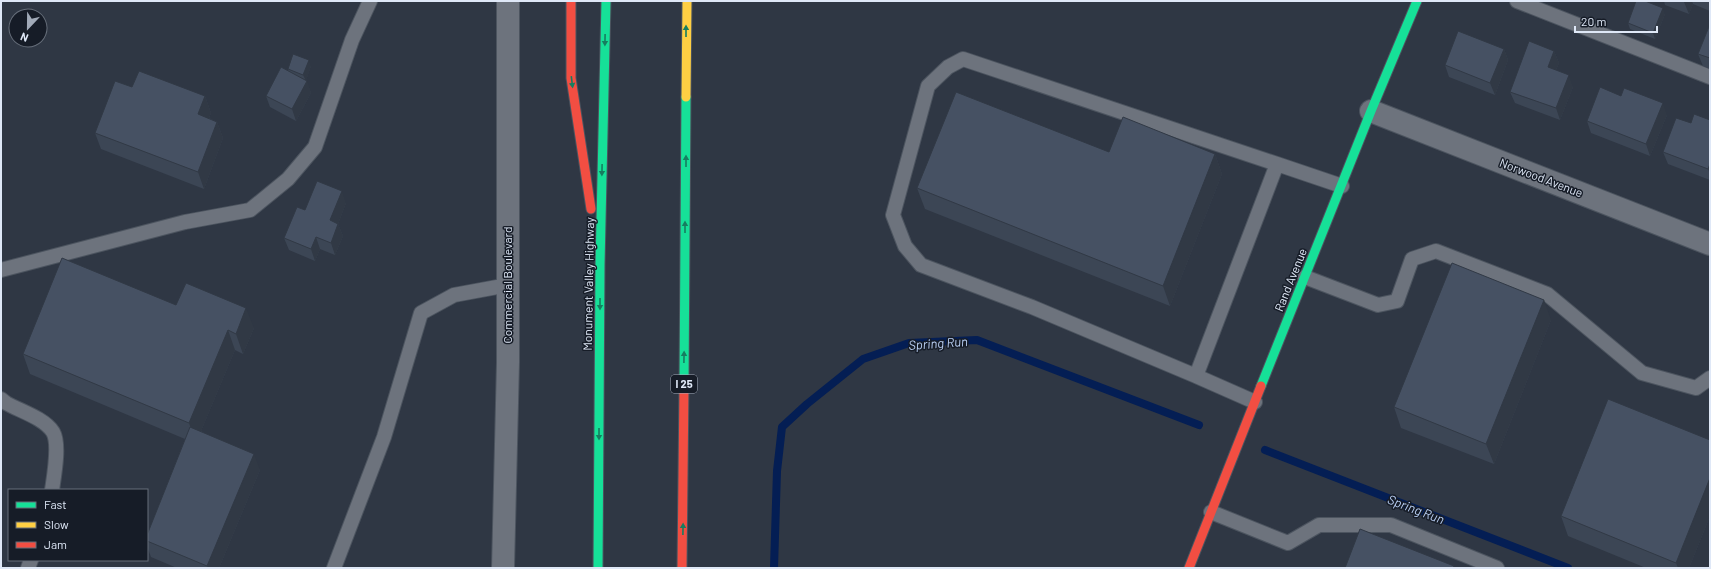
<svg xmlns="http://www.w3.org/2000/svg" width="1711" height="569" viewBox="0 0 1711 569" font-family="Barlow,sans-serif">
<rect width="100%" height="100%" fill="#2f3744"/>
<g fill="none" stroke-linecap="round" stroke-linejoin="round">
<path stroke="#041e54" stroke-width="8" d="M1265,450L1568,568
M774,568L777,471L782,427L807,404L863,359L909,343L977,340L1199,425"/>
<g stroke="#4c545f" stroke-width="16">
<path id="lane" d="M1517,1L1710,77
M1,270L185,222L250,210L288,179L315,147L352,40L370,1
M1305,277L1378,305L1397,301L1412,259L1436,251L1547,294L1642,373L1696,388L1710,378
M1196,376L1032,307L921,265L905,246L893,215L928,86L948,67L963,59L1277,164
M1,399L6,403C20,411 44,418 53,432C60,444 54,476 52,490
M1255,402L1196,376L1277,164L1342,186
M1211,512L1288,543L1319,525H1391L1497,568
M28,568L31,560
M334,568L384,437L421,313L454,295L508,285"/>
</g>
<g stroke="#4c545f" stroke-width="24">
<path id="street" d="M1371,111L1710,244
M503,568L508,362V1"/>
</g>
<g stroke="#4c545f" stroke-width="11">
<path id="fast" d="M684,385L686,97
M1261,386L1371,111L1417,1
M598,568L600,265L606,1"/>
</g>
<g stroke="#4c545f" stroke-width="11">
<path id="slow" d="M686,97L687,1"/>
</g>
<g stroke="#4c545f" stroke-width="11">
<path id="jam" d="M571,1V78L591,209
M682,568L684,385
M1189,568L1261,386"/>
</g>
<use href="#lane" stroke="#6d737d" stroke-width="14"/>
<use href="#street" stroke="#6d737d" stroke-width="22"/>
<use href="#fast" stroke="#16e098" stroke-width="9"/>
<use href="#slow" stroke="#ffcf43" stroke-width="9"/>
<use href="#jam" stroke="#f24e42" stroke-width="9"/>
</g>
<path fill="#3c4655" d="M1664,1H1710V11L1693,4L1689,14L1665,5Z
M1665,14L1655,39L1630,29L1628,23Z
M1710,24V69L1703,66L1698,54Z
M1504,49L1508,60L1495,95L1449,77L1445,65Z
M1554,51L1559,63L1556,70L1573,87L1560,120L1515,103L1510,92Z
M311,66L306,80L311,93L296,121L270,107L266,96L288,71V69Z
M132,87L205,96L211,113L209,118L217,122L223,138L204,189L101,149L95,133Z
M1667,115L1650,156L1591,133L1587,121Z
M1710,120V180L1668,164L1663,152L1691,123Z
M1109,152L1215,154L1222,174L1170,306L925,209L917,188Z
M346,203L338,224L343,236L335,255L320,249L315,261L289,250L284,238L305,210Z
M176,305L254,328L243,354L235,350L201,431L260,470L219,568H177L151,557L147,546V535L185,439L30,374L23,354Z
M1551,320L1494,464L1401,428L1394,407Z
M1561,516H1710L1689,568H1646L1568,536Z"/>
<path fill="#313945" d="M1685,1H1692L1693,4L1689,14L1684,2Z
M1663,8L1665,14L1655,39L1653,33Z
M1504,49L1508,60L1495,95L1490,83Z
M1554,51L1559,63L1552,79L1548,67Z
M309,60L311,66L306,81L303,75Z
M1569,75L1573,87L1560,120L1556,108Z
M307,81L311,93L296,121L292,109Z
M205,96L211,113L204,130L198,114Z
M1663,103L1667,115L1650,156L1646,144Z
M217,122L223,138L204,189L198,172Z
M1215,154L1222,174L1170,306L1163,286Z
M1710,164V174L1708,169Z
M342,191L346,203L335,232L330,220Z
M338,224L343,236L335,255L331,243Z
M316,237L320,249L315,261L311,249Z
M1544,300L1551,320L1494,464L1486,444Z
M246,308L254,328L243,354L236,334Z
M228,330L235,350L196,443L189,423Z
M254,454L260,470L219,568H208L207,566Z
M1710,478V516L1689,568H1678L1676,563Z"/>
<path fill="#465163" stroke="#313945" d="M1636,1H1645L1663,8L1653,33L1628,23Z
M1710,24V58L1698,54Z
M1458,31L1504,49L1490,83L1445,65Z
M1529,41L1554,51L1548,67L1569,75L1556,108L1510,92Z
M293,54L309,60L303,75L288,69Z
M281,67L307,81L292,109L266,96Z
M139,71L205,96L198,114L217,122L198,172L95,133L115,81L132,87Z
M1600,87L1621,96L1624,88L1663,103L1646,144L1587,121Z
M956,92L1109,152L1123,117L1215,154L1163,286L917,188Z
M1694,114L1710,120V164L1708,169L1663,152L1676,118L1691,123Z
M317,181L342,191L330,220L338,224L331,243L316,237L311,249L284,238L297,207L305,210Z
M62,258L176,305L186,283L246,308L236,334L228,330L189,423L23,354Z
M1452,263L1544,300L1486,444L1394,407Z
M1608,399L1710,440V478L1676,563L1561,516Z
M190,427L254,454L207,566L147,541V535Z
M1360,529L1454,566L1453,568H1345Z"/>
<defs><path id="oneway-solid" d="M-6-.8H1V-3.2L6.5 0L1 3.2V.8H-6Z"/></defs>
<g fill="#167e60">
<use href="#oneway-solid" transform="translate(686 31) rotate(-90)"/>
<use href="#oneway-solid" transform="translate(605 40) rotate(91)"/>
<use href="#oneway-solid" transform="translate(572 82) rotate(83)"/>
<use href="#oneway-solid" transform="translate(686 161) rotate(-90)"/>
<use href="#oneway-solid" transform="translate(602 170) rotate(91)"/>
<use href="#oneway-solid" transform="translate(685 227) rotate(-90)"/>
<use href="#oneway-solid" transform="translate(600 304) rotate(90)"/>
<use href="#oneway-solid" transform="translate(684 357) rotate(-89)"/>
<use href="#oneway-solid" transform="translate(599 434) rotate(90)"/>
<use href="#oneway-solid" transform="translate(683 529) rotate(-89)"/>
</g>
<g text-anchor="middle" stroke-width="3" stroke-linejoin="round" paint-order="stroke">
<rect fill="#161c27" stroke="#a3abb9" stroke-width="1" x="671" y="375" width="26" height="18" rx="3"/>
<g font-size="11" font-weight="bold" fill="#dfe8f7">
<text x="684" y="388">I 25</text>
</g>
<g font-size="12" fill="#dfe8f7" stroke="#161c27">
<text transform="translate(1541 178) rotate(21)" y="4">Norwood Avenue</text>
<text transform="translate(1291 280) rotate(-68)" y="4">Rand Avenue</text>
<text transform="translate(589 284) rotate(-89)" y="4">Monument Valley Highway</text>
<text transform="translate(508 285) rotate(-90)" y="4">Commercial Boulevard</text>
</g>
<g font-size="13" font-style="italic" fill="#b8cef3" stroke="#161c27">
<text transform="translate(938 343) rotate(-4)" y="5">Spring Run</text>
<text transform="translate(1416 509) rotate(21)" y="5">Spring Run</text>
</g>
</g>
<rect width="1711" height="569" fill="none" stroke="#dfe8f7" stroke-width="4"/>
<rect x="8" y="489" width="140" height="72" fill="#161c27" stroke="#666e7a"/>
<rect x="16" y="502" width="20" height="6" fill="#16e098" stroke="#666e7a"/>
<text x="44" y="509" font-size="12" fill="#dfe8f7">Fast</text>
<rect x="16" y="522" width="20" height="6" fill="#ffcf43" stroke="#666e7a"/>
<text x="44" y="529" font-size="12" fill="#dfe8f7">Slow</text>
<rect x="16" y="542" width="20" height="6" fill="#f24e42" stroke="#666e7a"/>
<text x="44" y="549" font-size="12" fill="#dfe8f7">Jam</text>
<g transform="translate(28 28) rotate(202)"><circle r="19" fill="#161c27" stroke="#666e7a"/>
<path d="M0-3L7 15L0 10L-7 15Z" fill="#a1aab8"/>
<text y="-6" font-size="11" font-weight="bold" text-anchor="middle" fill="#dfe8f7">N</text>
</g>
<path d="M1575 26v6h82v-6" fill="none" stroke="#dfe8f7" stroke-width="2"/>
<text x="1581" y="26" font-size="12" fill="#dfe8f7" stroke="#161c27" stroke-width="3" paint-order="stroke">20 m</text>
</svg>
